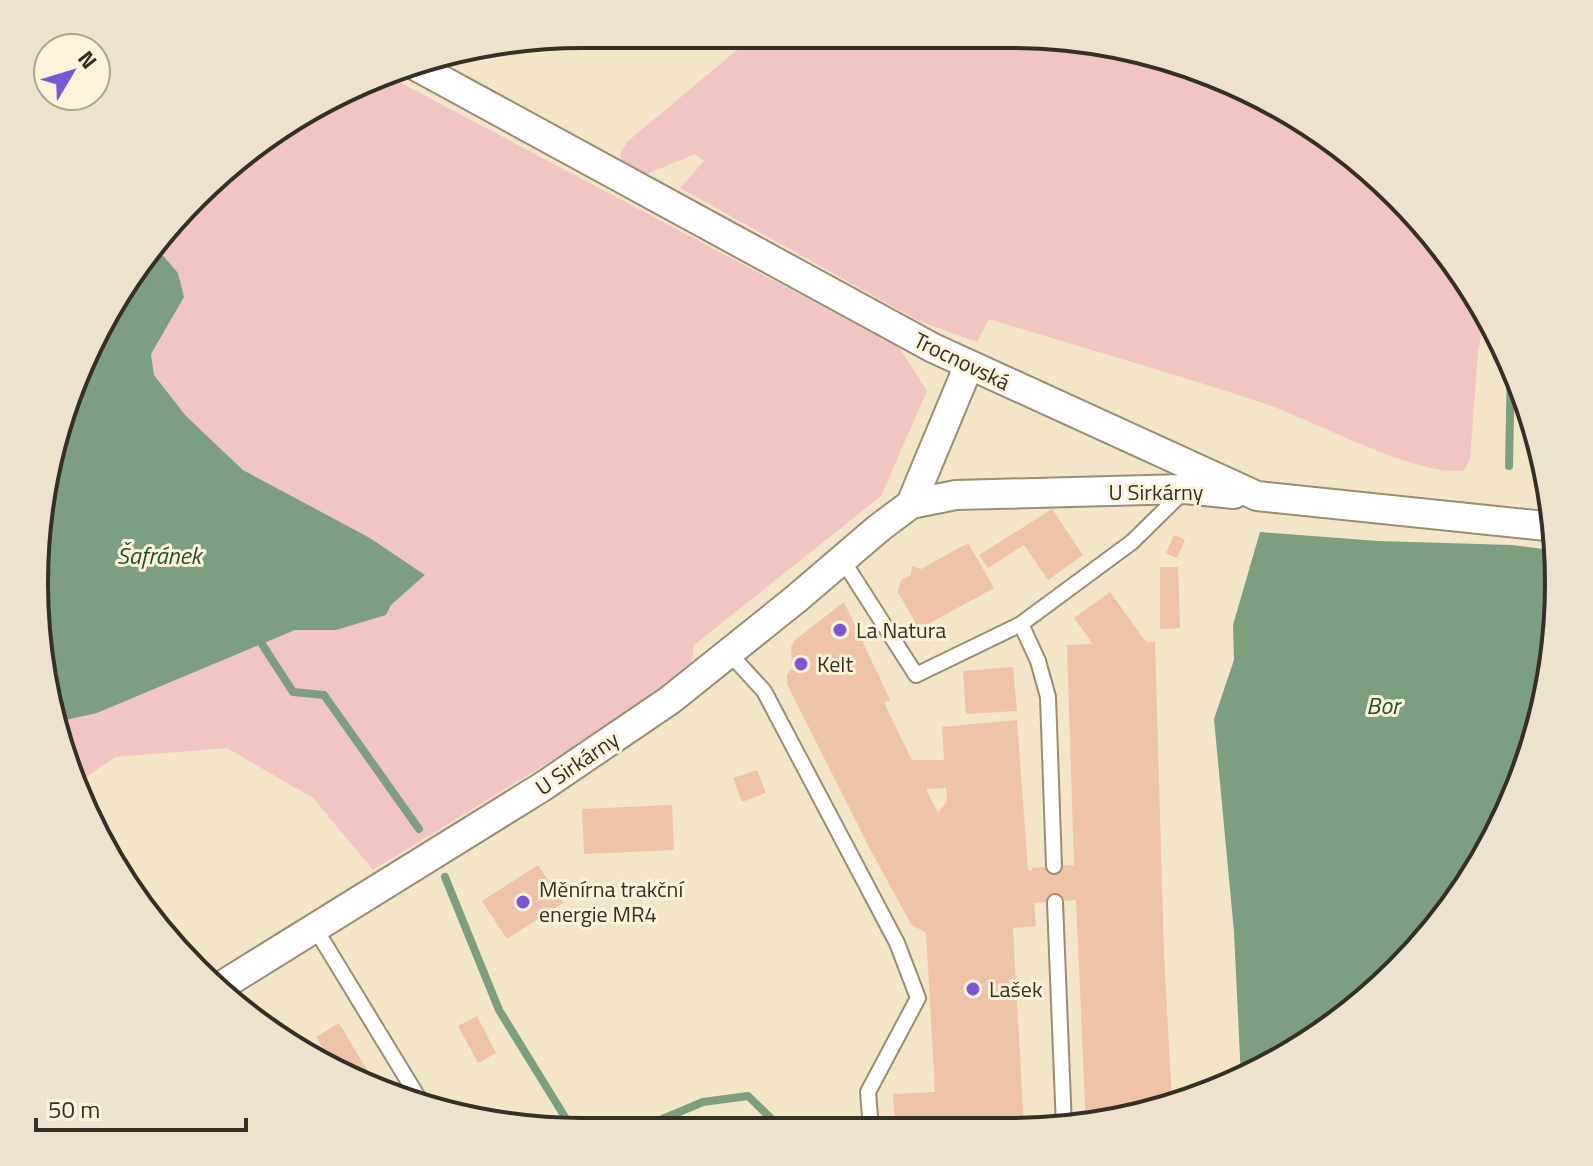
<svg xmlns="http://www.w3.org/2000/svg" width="1593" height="1166" viewBox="0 0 1593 1166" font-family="'Titillium Web',sans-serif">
<rect width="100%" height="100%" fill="#f3e5c8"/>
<path fill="#f1c6c2" d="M756,34H1010L1152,53L1315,126L1445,248L1493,325L1481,336L1478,352L1470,460L1464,470C1421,479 1309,418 1263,403C1172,373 1080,347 989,319L977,342L917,320L680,188L704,161L695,154L647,174L620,162L621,152L627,142Z
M388,76L899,347L927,391L881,496L694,645L691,666L626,715L373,870L313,798L227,748L115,757L74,786L57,722L97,713L295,630H336L391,605L425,575L370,538L243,470L186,416L154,375L151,354L163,330L178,273L154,245L170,221L278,126Z"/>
<path fill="#7ca07f" d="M154,245L178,273L184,297L151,354L154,375L186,416L243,470L370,538L425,575L391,605L386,615L336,630H295L97,713L57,722L39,654V511L90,341Z
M1260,532L1378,541L1512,545L1558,551L1554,654L1530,759L1486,857L1423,945L1345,1018L1241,1078L1234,932L1214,719L1234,660L1233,625Z"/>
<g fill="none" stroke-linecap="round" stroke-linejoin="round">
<path stroke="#7ca07f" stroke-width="8" d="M1509,466L1511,363
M256,635L293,692L324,695L419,829
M445,877L499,1010L568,1122L581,1131
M636,1130L703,1102L748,1096L782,1129"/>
</g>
<path fill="#eec3a7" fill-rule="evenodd" d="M1052,509L1083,555L1048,580L1024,545L988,568L979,555Z
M1174,535L1185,540L1177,558L1166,553Z
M968,543L994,588L919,629L898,592L901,580L911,575L912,566L921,569Z
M1160,567H1178L1180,628L1160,629Z
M1110,592L1146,642H1155L1164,954L1172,1103L1086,1126L1076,900L1034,903L1036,926L1013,928L1024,1128H895L893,1094L935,1092L926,933L911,924L869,847L787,684V675L792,668L791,647L795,640L844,602L890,700L884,703L912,760H944L942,727L1017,720L1028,870L1032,871V868L1074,865L1067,645L1093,644L1074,618ZM946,788L947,801L938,813L926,789Z
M1013,667L1017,711L966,714L963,671Z
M757,770L766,793L742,802L733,778Z
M672,805L674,850L584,854L582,809Z
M538,865L563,903L507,939L482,901Z
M477,1016L496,1053L478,1063L458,1026Z
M339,1023L379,1090L340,1075L335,1070L333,1071L309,1056L323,1048L316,1037Z
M749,1115L757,1129L724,1130Z"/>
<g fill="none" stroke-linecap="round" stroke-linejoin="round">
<g stroke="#998d72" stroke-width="18">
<path id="lane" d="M842,559L916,675L1021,624L1132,542L1183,492
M1021,624L1038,661L1048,697L1054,866
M729,653L764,691L897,943L918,998L868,1092L871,1129
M1055,902L1064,1127
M315,928L424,1107"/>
</g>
<g stroke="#998d72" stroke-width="32">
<path id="street" d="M414,65L933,348L1257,496L1555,527
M911,504L969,365
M218,988L542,787L670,700L796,599L879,528L911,504L956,495L1185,489L1234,494"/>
</g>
<use href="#lane" stroke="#fff" stroke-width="14"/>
<use href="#street" stroke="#fff" stroke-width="28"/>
</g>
<g fill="#7b57d1" stroke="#fdf3db" stroke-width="3">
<circle cx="840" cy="630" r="8"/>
<circle cx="801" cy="664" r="8"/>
<circle cx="523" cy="902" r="8"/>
<circle cx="973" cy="989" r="8"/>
</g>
<g text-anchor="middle" stroke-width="6" stroke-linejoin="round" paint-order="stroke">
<g font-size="22" fill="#353025" stroke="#fdf3db">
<text transform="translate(962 361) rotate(26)" y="8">Trocnovská</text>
<text x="1156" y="500">U Sirkárny</text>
<text transform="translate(577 763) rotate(-34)" y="8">U Sirkárny</text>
</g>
<g font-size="22" fill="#353025" stroke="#fdf3db" text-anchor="start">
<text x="856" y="638">La Natura</text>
<text x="817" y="672">Kelt</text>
<text x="539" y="897">Měnírna trakční<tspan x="539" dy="25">energie MR4</tspan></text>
<text x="989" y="997">Lašek</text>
</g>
<g font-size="24" font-style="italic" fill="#1c5226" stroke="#fdf3db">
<text x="159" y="564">Šafránek</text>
<text x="1383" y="714">Bor</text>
</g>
</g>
<path d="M0 0H1593V1166H0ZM583 48H1010A535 535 0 0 1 1545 583V583A535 535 0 0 1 1010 1118H583A535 535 0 0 1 48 583V583A535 535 0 0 1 583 48Z" fill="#ede3cc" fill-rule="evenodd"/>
<path fill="none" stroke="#353025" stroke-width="4" d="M583 48H1010A535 535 0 0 1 1545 583V583A535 535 0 0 1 1010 1118H583A535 535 0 0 1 48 583V583A535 535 0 0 1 583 48Z"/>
<g transform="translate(72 72) rotate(52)"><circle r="38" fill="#fdf3db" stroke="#ada592" stroke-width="2"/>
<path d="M0-6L14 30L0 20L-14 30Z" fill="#7b57d1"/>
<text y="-12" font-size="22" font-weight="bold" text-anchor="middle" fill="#353025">N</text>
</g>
<path d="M36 1118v12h210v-12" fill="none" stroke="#353025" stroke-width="4"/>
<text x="48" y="1118" font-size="24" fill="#353025" stroke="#fdf3db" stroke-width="6" paint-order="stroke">50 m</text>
</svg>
